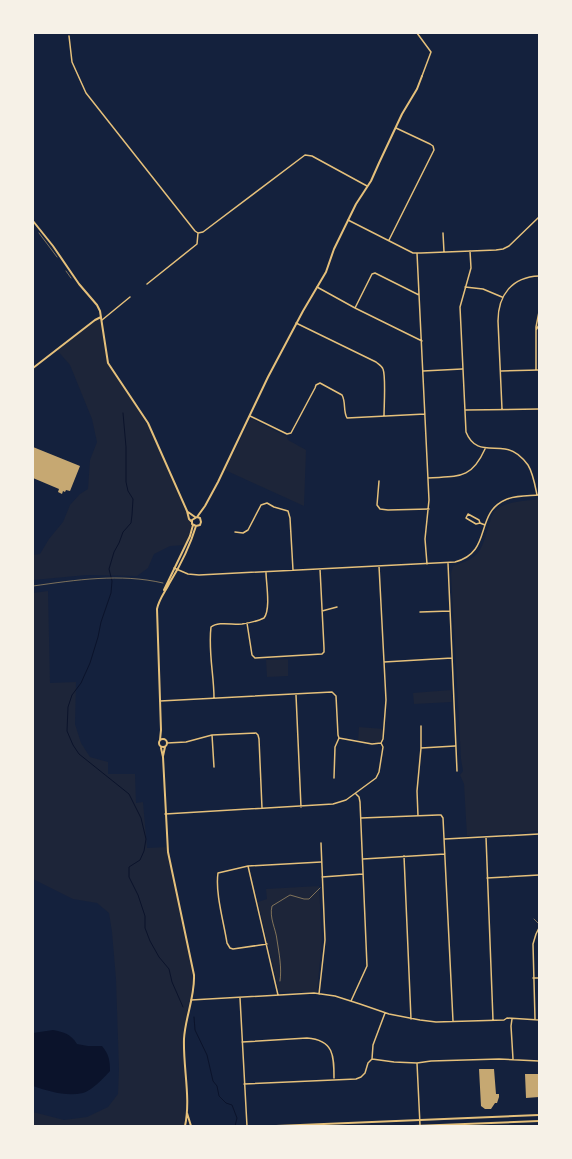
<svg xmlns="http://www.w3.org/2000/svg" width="572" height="1159" viewBox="0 0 572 1159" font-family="Manrope,sans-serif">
<rect width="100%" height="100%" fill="#14213d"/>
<path fill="#1d2539" d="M97,319L102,320L108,363L126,389L155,438L190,514C194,525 190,535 185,545L170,546L154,554L148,568L137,576L87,575L33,580V555L40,554L49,539L63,522L70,505L80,494L88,489L90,460L97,442L92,419L70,365L56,349Z
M252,419L287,437L288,440L306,450L304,506L225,470L250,420Z
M539,499V831L467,836L464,784L460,775L463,771L461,759L451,573L453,566C478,558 481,553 488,528C490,523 491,515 495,511C503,501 528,501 539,499Z
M48,591L50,683L76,682L75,724L81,743L90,757L108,762V774H135L136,803L143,802L147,848L167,847L195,981L184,1040L188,1116L184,1126H33V1112L64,1120L87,1117L108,1107L118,1094L119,1069L116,979L112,932L109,913L97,903L73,899L33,879V593Z
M288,659V676L267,677L266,660Z
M451,690L452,702L414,704L413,693Z
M359,727L384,729L381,743L372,744L358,741Z
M319,886L322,940L317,992H279L258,902L267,899L266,889Z"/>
<path fill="#0b132b" d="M53,1030C64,1032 71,1034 77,1044L88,1046H102C109,1054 110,1061 110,1071C104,1078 91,1091 83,1093C66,1097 48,1091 33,1086V1033Z"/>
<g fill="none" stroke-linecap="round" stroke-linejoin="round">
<path stroke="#0b132b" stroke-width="1" d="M123,413L126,447V482L128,491L133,499L132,515L131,523L123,532L119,543L114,552L109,569L112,581L111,593L101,622L98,637L90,663L81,683L72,695L68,707L67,731L73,745L79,754L129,794L141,818L146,839L144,851L140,860L129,867V877L138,895L145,916V928L150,941L159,957L169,969L172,982L183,1007
M194,1017L195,1030L207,1055L213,1081L217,1086L219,1096L226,1103L232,1105L237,1118L235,1126"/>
</g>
<path fill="#c6a872" d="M33,447L80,466L70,491L66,490L65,492L63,491L62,494L58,492L59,489L33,478Z
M479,1069H494L496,1094H499V1097L497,1103H495L491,1109H485L481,1106Z
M525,1074H539V1097L526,1098Z"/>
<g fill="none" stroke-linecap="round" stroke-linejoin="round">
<path stroke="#e5c07b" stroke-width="0.5" d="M39,233L57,257
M66,271L71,278
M33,586C76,580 120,573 163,583
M280,981C282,968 279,953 277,940C276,929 269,918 272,906L290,895L304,899H309L320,888"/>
<path stroke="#e5c07b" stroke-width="0.5" d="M534,919L539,924"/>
<path stroke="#e5c07b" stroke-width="1.5" d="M417,33L431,52L422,76
M69,36L72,62L86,93L195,231L198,233L203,232L305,155L312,156L367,186
M348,220L413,253H421L496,250L503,249L509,246L539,217
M443,233L444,252
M389,240L434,150L433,146L430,144L396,128
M470,251L471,268L460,307L466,432C474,452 488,447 505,449C515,450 522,457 528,465C533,473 535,485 537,495
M417,253L429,500L425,539L427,564
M147,284L197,244L198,233
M317,287L355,308L422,341
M465,287L483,289L502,297
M355,308L372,274L375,273L419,295
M102,320L130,297
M296,323L376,362C378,364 382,366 383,369C386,377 384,406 384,416
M536,330L539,325
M536,370V327L539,312
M423,371L462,369
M501,371L539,370
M502,409L498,321C498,295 512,277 539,276
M465,410L539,409
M250,416L287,434L291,433L315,388L316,385L320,383L342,395C346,402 343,411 347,418L425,414
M428,478C458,476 471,480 485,449
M379,481L377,505L380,509L388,510L429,509
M480,523L479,520L468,514L466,518L476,524L480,523L485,525
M235,532L243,533L248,530L261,505L267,503L274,507L288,511L290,518L293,570
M448,563L457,771
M174,568L188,574L199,575L455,562C493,552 474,514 505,500C515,495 528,496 539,495
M322,611L337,607
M420,612L450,611
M247,623L252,655L255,658L322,654L324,652V648L320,569
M384,662L452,658
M296,695L301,807
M214,698C214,675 208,651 211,627C218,621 233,625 242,624C249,623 258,621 264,618C271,609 266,583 266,572
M160,701L332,692L336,696L338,735L339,738L372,744L381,743
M212,735L214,767
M167,743L186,742L212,735L256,733L258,735L259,739L262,808
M421,748L455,746
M334,778L335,747L339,738
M165,814L333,804L346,800L376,778L379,772L383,747L381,743L383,739L386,700L379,566
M418,816L417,791L421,748V726
M361,818L438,815H441L443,818L453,1021
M486,837L493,1020
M445,839L539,834
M404,856L411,1019
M363,859L445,854
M248,866L278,995
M322,877L363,874
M487,878L539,875
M267,944L233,949L230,948L227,943C224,923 215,893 218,873L248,866L321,862
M533,978H539
M319,994L325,940L321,843
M240,998L247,1126
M191,1000L314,993L335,996L360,1004L389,1014L420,1020L436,1022L504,1020L507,1018L539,1020
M351,1001L367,966L360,802L359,797L356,794
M512,1019L511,1026L513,1059
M535,1019L533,944L536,934L539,928
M242,1042L307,1038C334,1040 334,1056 334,1078
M372,1059L394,1062L417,1063L431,1061L499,1059L539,1061
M417,1063L420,1125
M244,1084L356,1079L361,1077L365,1073L368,1063L372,1059L373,1045L385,1013"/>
<path stroke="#e5c07b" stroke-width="2" d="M33,221L53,246L79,284L97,305L100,311L108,363L148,423L187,511L189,519L191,521
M33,368L95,320L101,317
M188,512L195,517
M197,517L200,518L201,522L200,525L196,526L192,524V520L197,517L205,506L218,482L268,377L303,311L326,272L334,249L356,204L371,181L379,163L402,114L417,89L422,76
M164,590L190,536L193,525
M159 743a4 4 0 1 1 8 0a4 4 0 1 1-8 0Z
M160,740L161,730L157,609C159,599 165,592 169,584C180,566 190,546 196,526
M161,748L163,757L168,852L194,975C195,997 185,1018 184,1039C183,1068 191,1098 185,1126
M163,756L165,747
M187,1113L191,1126"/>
<path stroke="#e5c07b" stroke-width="2" d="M185,1126H190
M276,1126L539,1115
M414,1126L539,1121"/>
</g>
<rect width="572" height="1159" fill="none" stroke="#f6f1e7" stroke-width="68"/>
</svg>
